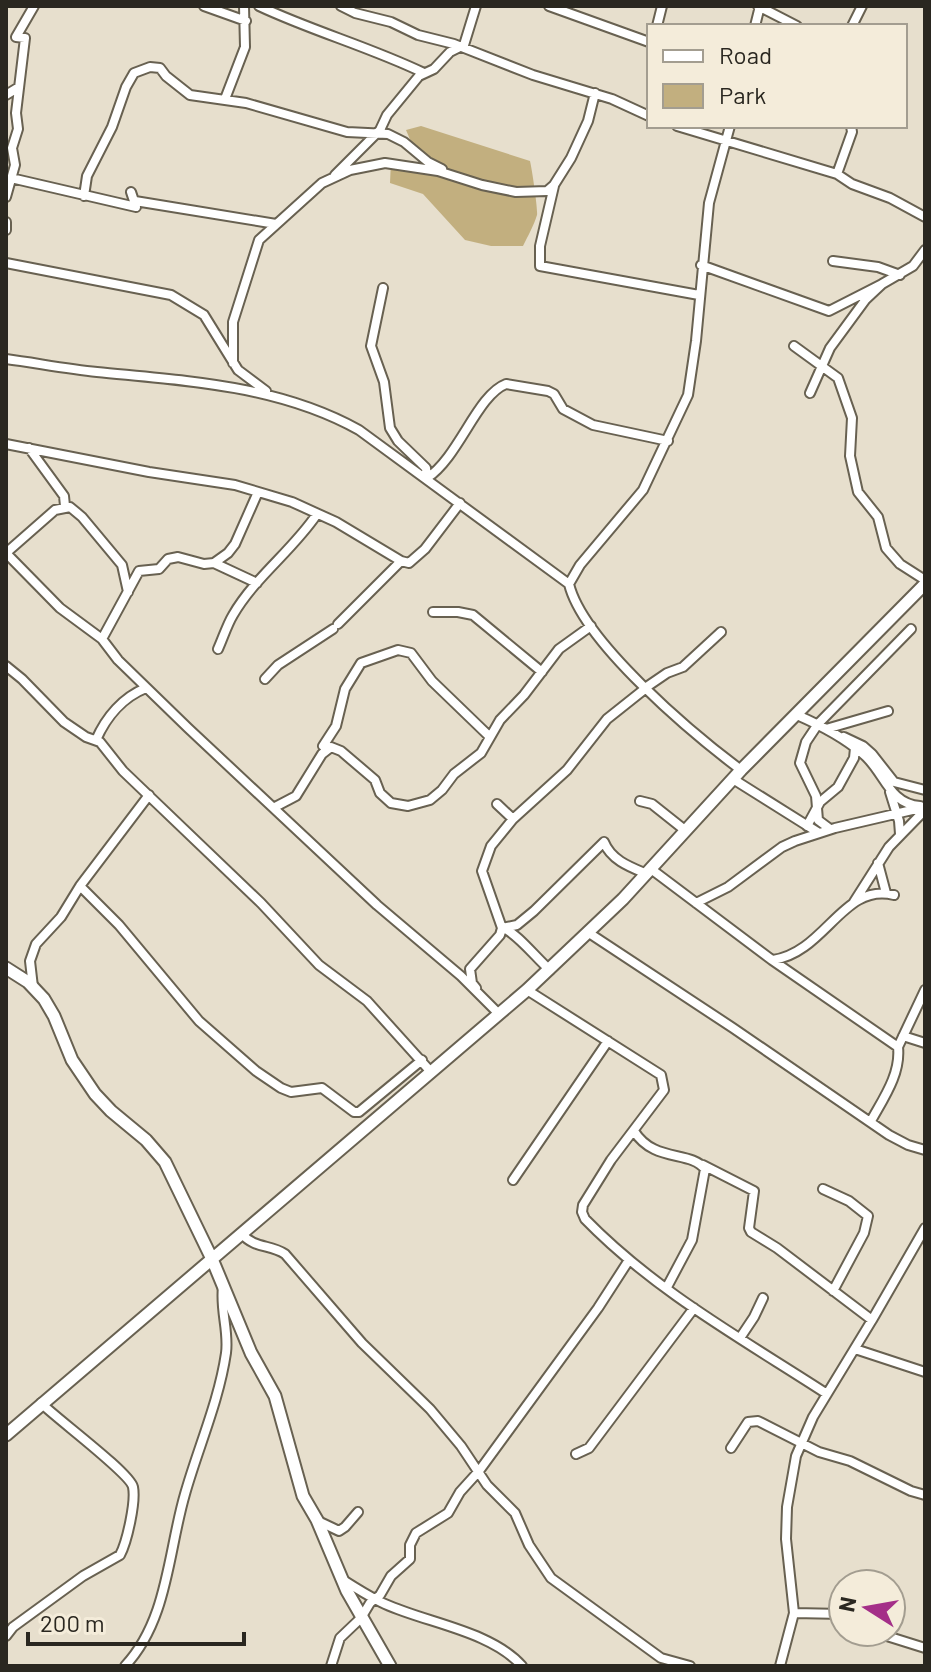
<svg xmlns="http://www.w3.org/2000/svg" width="931" height="1672" viewBox="0 0 931 1672" font-family="Barlow,sans-serif">
<rect width="100%" height="100%" fill="#e7dfcd"/>
<path fill="#c2af7f" d="M421,126L530,161C532,169 538,210 537,215C534,225 528,236 523,246H491L465,240L423,194L390,183L391,161L442,169L412,144L406,130Z"/>
<g fill="none" stroke-linecap="round" stroke-linejoin="round">
<g stroke="#686151" stroke-width="12">
<path id="street" d="M204,6L246,21
M259,6C312,31 370,47 424,73
M341,6L355,13L391,22L418,35L454,44L533,75L612,99L649,116
M549,6L649,42
M758,6L797,26
M657,26L662,6
M755,26L760,6
M852,26L862,6
M6,95L19,87
M225,99L245,47L244,6
M677,126L837,174L852,184L890,198L925,217
M730,126L709,203L696,341L688,395L643,490L580,565L569,584C583,642 693,734 741,770
M837,174L852,132L851,126
M335,175L380,130L387,115L419,76L434,69L450,52L464,45L476,6
M11,178L136,207L131,192
M554,186L540,246V266L699,295
M84,196L87,176L112,127L126,87L134,73L150,67L160,68L166,76L190,95L246,103L347,132L388,134L404,142L428,162L442,169
M6,197L15,165L12,148L18,129L16,113L25,38L16,37L34,6
M135,201L276,224
M6,222V230
M833,261L878,267L900,275
M6,263L171,295L204,315L238,370L266,391
M701,265L829,311L882,284
M383,288L371,346L384,382L390,428L398,441L426,468L427,478C459,457 477,395 506,384L548,391L554,394L563,409L593,425L668,441
M794,346L838,378L852,418L850,456L858,492L878,517L886,548L900,564L925,580
M6,359C36,363 67,369 97,372C187,381 278,385 359,430L569,584
M233,363V322L259,240L322,183L350,170L385,163L438,171L482,185L516,192L547,191L554,185L571,158L588,121L595,93
M810,393L830,348L866,299L882,284L913,266L925,250
M6,444L149,472L235,485L292,502L336,522L401,561L409,563L425,549L460,503
M29,448L64,496L65,506
M214,563L257,583
M128,592L122,565L82,517L70,507L55,510L6,553L60,608L102,639L118,660L188,728L377,905L461,976L499,1014
M433,612H458L473,615L542,672
M338,624L401,561
M102,639L139,571L159,569L168,559L178,557L204,564L214,563L228,553L235,544L258,492
M218,649C223,638 227,625 233,615C255,577 293,550 317,514
M6,666L22,679L64,722L86,737L100,742L123,771L261,903L319,965L367,1001L431,1072
M265,679L278,665L333,629
M645,688L667,673L683,667L721,632
M797,715C820,725 843,737 862,753C884,770 888,804 920,806
M826,729L888,711
M844,737L863,746L872,754L894,782L925,790
M96,740C106,717 123,697 146,688
M323,746L336,726L345,689L361,663L398,650L411,653L432,681L490,737
M733,779L819,833
M890,792L899,821L900,834
M640,801L652,804L686,831
M497,804L513,819
M275,807L296,796L322,754L331,747L341,751L375,780L380,793L391,803L408,806L430,800L442,790L454,774L481,753L500,720L524,695L559,649L591,626
M807,826L820,802L838,787L854,758L855,748
M830,829L818,820L816,796L800,763L806,742L818,724L911,629
M878,863L886,893
M651,869L772,960L898,1047C901,1074 883,1099 871,1121
M80,886L119,925L199,1021L256,1071L281,1088L291,1092L322,1088L354,1112H359L422,1060
M854,902L889,847L925,810
M696,903L728,887L782,847L795,841L835,828L925,807
M502,928L517,925L534,911L604,842C611,860 630,867 647,874
M503,928C517,933 537,959 550,970
M589,933L733,1028L889,1135L908,1145L925,1150
M773,960C826,952 843,882 894,895
M33,987L30,961L36,944L61,917L80,886L149,795
M476,988L472,983L470,969L500,935L502,928L482,871L491,846L513,819L567,770L607,719L646,688
M527,990L661,1075L664,1090L611,1160L583,1205L582,1212L585,1219C655,1291 744,1340 827,1394
M903,1036L925,1043
M898,1047L925,990
M634,1131C654,1163 690,1150 705,1169L692,1240L667,1287
M703,1165L754,1191L749,1228L751,1232L777,1248L872,1320
M513,1180L608,1041
M823,1189L849,1201L868,1216L864,1233L833,1291
M242,1234C255,1249 270,1244 285,1254L362,1343L430,1409L461,1446L487,1485L515,1513L529,1545L551,1578L661,1658L690,1666
M740,1338L754,1317L763,1298
M855,1349L925,1372
M731,1448L748,1422L758,1421L819,1452L850,1461L911,1491L925,1495
M576,1454L589,1448L694,1308
M318,1521L339,1531L345,1527L358,1512
M341,1579C355,1587 369,1597 385,1604C427,1623 491,1631 522,1666
M794,1613L843,1614
M874,1632L925,1648
M6,1636L13,1627L83,1576L120,1555C127,1542 136,1502 133,1487C130,1473 57,1419 41,1403
M125,1666C168,1620 168,1552 185,1494C198,1448 219,1401 226,1353C229,1331 220,1310 223,1287
M331,1666L340,1638L361,1618L370,1603L380,1595L391,1576L410,1559V1545L416,1533L448,1513L460,1492L479,1471L598,1308L629,1260
M780,1666L794,1613L786,1539L787,1507L796,1456L813,1417L872,1320L925,1228"/>
</g>
<g stroke="#686151" stroke-width="15">
<path id="secondary" d="M6,968L28,982L44,999L54,1016L72,1060L95,1094L111,1111L146,1140L165,1162L212,1259L251,1353L275,1396L303,1496L317,1520L347,1591L390,1666
M6,1435L527,990L623,899L741,770L925,584"/>
</g>
<use href="#street" stroke="#fff" stroke-width="8"/>
<use href="#secondary" stroke="#fff" stroke-width="11"/>
</g>
<rect width="931" height="1672" fill="none" stroke="#2a2720" stroke-width="16"/>
<rect x="647" y="24" width="260" height="104" fill="#f4ecda" stroke="#a39d90" stroke-width="2"/>
<rect x="663" y="50" width="40" height="12" fill="#ffffff" stroke="#a39d90" stroke-width="2"/>
<text x="719" y="64" font-size="24" fill="#2a2720">Road</text>
<rect x="663" y="84" width="40" height="24" fill="#c2af7f" stroke="#a39d90" stroke-width="2"/>
<text x="719" y="104" font-size="24" fill="#2a2720">Park</text>
<g transform="translate(867 1608) rotate(281)"><circle r="38" fill="#f4ecda" stroke="#a39d90" stroke-width="2"/>
<path d="M0-6L14 30L0 20L-14 30Z" fill="#a42f88"/>
<text y="-12" font-size="22" font-weight="bold" text-anchor="middle" fill="#2a2720">N</text>
</g>
<path d="M28 1632v12h216v-12" fill="none" stroke="#2a2720" stroke-width="4"/>
<text x="40" y="1632" font-size="24" fill="#2a2720" stroke="#f4ecda" stroke-width="6" paint-order="stroke">200 m</text>
</svg>
